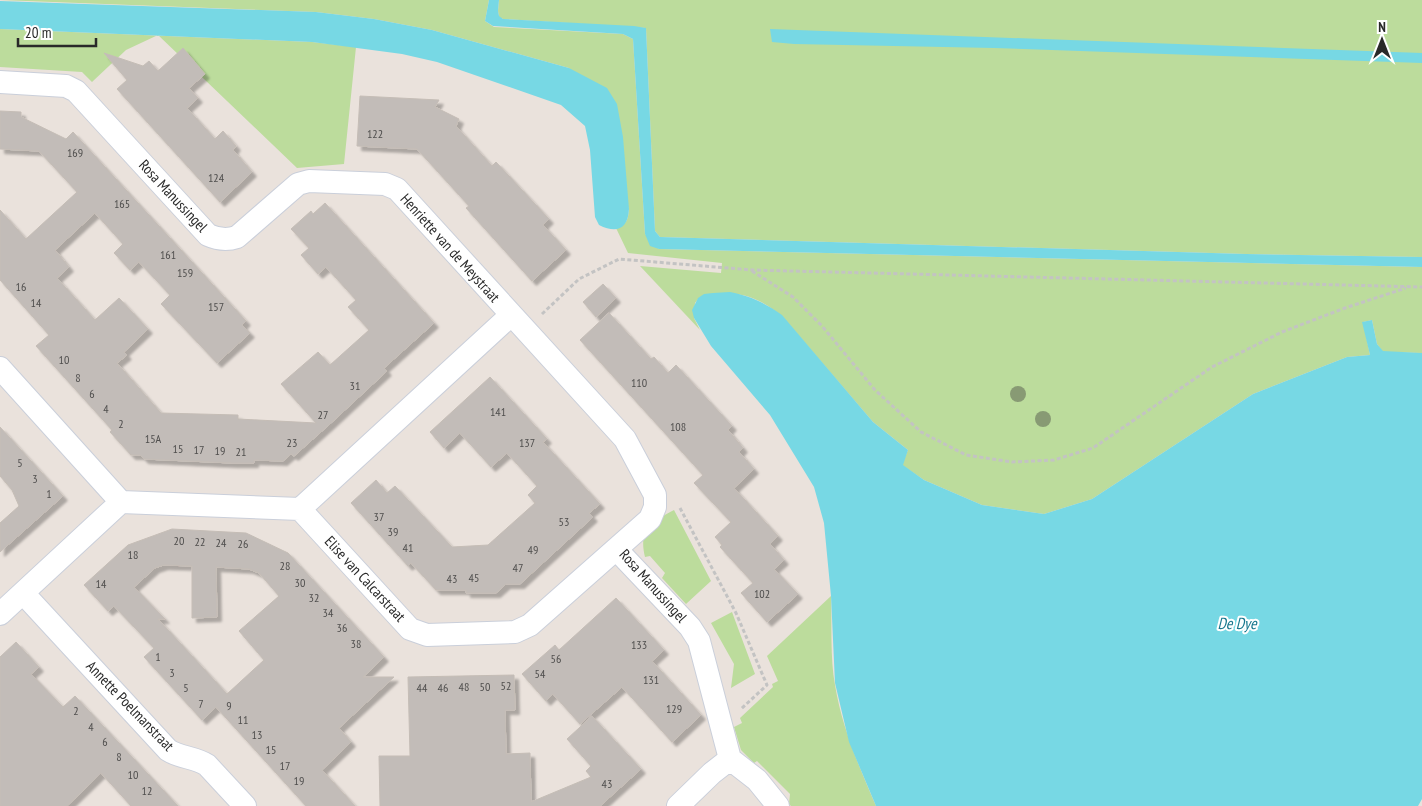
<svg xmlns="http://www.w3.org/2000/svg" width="1422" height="806" viewBox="0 0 1422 806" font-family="'PT Sans Narrow',sans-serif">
<defs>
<filter id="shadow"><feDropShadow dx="4.5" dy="4.5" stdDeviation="1" flood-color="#0004"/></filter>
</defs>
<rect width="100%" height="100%" fill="#eae2dc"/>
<path fill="#bcdc9c" d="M0,0H489L485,21L494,27L623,34L633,39L645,234L659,249L1422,267V353L1383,352L1377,344L1372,320L1363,322L1370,355L1347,357L1253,394L1092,499L1044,514L982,505L924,480L902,465L908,450L873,422L782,316C760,299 744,291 716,294C707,294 701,294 695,303L694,318L700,330L640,266L721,273L722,263L628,253L616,228C627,224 628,220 629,209L569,68L432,30L374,19L316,12Z
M499,0H1422V257L1246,254L660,237L655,231L646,28L503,19L499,17L498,11Z
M0,29L312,42L356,47L344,164L297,168L158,35L126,50L92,82L82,72L0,67Z
M674,510L711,581L686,604L662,578L665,573L650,556L645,557C638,529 652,522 674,510Z
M831,596C832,624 830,658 835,685C842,728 859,766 876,806H791L789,804L790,794L757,761L754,763L741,750L734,727L742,723L740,718L773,687L772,684L778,681L767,656Z
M732,612L755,674L731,688L734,664L711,623Z"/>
<path fill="#77d8e4" d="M489,0H499L498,11L499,16L503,19L634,26L646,28L655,231L660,237L1246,254L1422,257V267L659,249L650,246L645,234L633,39L623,34L493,26L485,21Z
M0,1L316,12L374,19L432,30L569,68L607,88L617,104L623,137L629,209C628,229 617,234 599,225L595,217L590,150L585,126L561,105L437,62L402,54L312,42L0,29Z
M770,29L1422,53V63L994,48L794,44L772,42Z
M730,292C751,296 765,303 782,315L873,422L908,450L903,465L924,480L982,505L1044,514L1092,499L1253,394L1347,357L1370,355L1362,322L1372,320L1377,344L1383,351L1422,353V799L1418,806H876L849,742L835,683L831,596L824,523L814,487L770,415L711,346L694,318L692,310L698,298L704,294L713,293Z"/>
<path fill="#c2bcb8" stroke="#c5bdb6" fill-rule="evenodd" filter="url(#shadow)" d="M183,48L205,74L189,88L198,98L187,108L215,139L223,131L236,146L233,150L252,172L220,202L117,89L127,80L104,53L143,66L149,61L158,71Z
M360,96L439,100L435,107L459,119L456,126L492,166L496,162L549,219L543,225L566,250L532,281L466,208L469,206L417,149L357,146Z
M0,111L21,112V117L66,139L73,132L246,321L242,325L250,333L217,363L161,304L170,295L139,262L130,270L114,253L123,244L95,213L55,250L69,267L57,278L95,320L119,298L148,329L124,352L127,355L117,363L161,413L238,415V419L316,423L281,384L318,352L330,365L369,330L348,307L356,300L326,267L318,274L301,255L309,248L291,229L311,211L313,214L325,203L434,323L384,368L387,371L331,423L294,456L291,454L283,461L254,460V463H232L144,459L140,455H131L110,432L112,430L36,346L49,335L0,280V210L26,239L77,192L39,151L0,149Z
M603,284L616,298L596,317L583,302Z
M609,313L651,359L654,357L668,373L676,365L732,426L728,430L743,448L739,452L754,469L734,488L778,536L770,544L784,560L774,569L798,594L767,622L741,593L753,583L720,547L722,545L715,537L731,522L694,483L703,475L580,340Z
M490,377L547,439L543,442L600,504L589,513L593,517L520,584H506L496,593H466V590H436L411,563L408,566L351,503L376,480L387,493L395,486L452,547L488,545L535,503L528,495L537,486L507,453L491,467L460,433L444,448L430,432Z
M0,427L63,496L0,552V523L19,506L12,490L0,476Z
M172,529L246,533L288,553L384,657L363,677H394L339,728L351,742L322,770L355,806H306L216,707L202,720L144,657L154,648L114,606L108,611L84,585L128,545ZM164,565L192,566V618L217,617L216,567L249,569L259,573L279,596L239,631L264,660L227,694L158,619H165L134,587L155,568Z
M616,598L664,650L652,661L701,715L672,742L622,687L580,724L553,694L546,701L522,674L555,645L559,650Z
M16,642L39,667L31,674L63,707L75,696L178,806H131L101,773L67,806H0V657Z
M514,675L515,710H505L506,754L530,753L531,802L591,777L586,771L591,766L567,739L592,716L641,769L600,806H380L379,756H410L408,677Z"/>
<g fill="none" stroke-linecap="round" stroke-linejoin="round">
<g stroke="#cacfda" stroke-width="24">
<path id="street" d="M0,82L66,86L76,91L208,235C217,239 228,240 237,237L298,184L309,181L385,184L397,189L625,439L655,495V507L650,519L616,549L690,627L699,641L730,759L757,780L778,806
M0,368L121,502
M300,509L511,315
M23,593L168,750C180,758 195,757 207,765L245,806
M0,614L121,502L300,509L410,629L427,635L515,632L530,625L616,549
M678,806L712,773L730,759"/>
</g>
<path stroke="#c3c3c3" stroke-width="3" stroke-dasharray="4 2.5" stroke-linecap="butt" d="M752,271L793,297L822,326L875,390L921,432L966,455L1012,462L1054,460L1093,448L1212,367L1282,332L1345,308L1406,288
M542,314L579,279L619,259L752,270L1422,287
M680,508L736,613L767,685L741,709"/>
<use href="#street" stroke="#fff" stroke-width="22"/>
</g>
<g fill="#889a74">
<circle cx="1018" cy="394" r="8"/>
<circle cx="1043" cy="419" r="8"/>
</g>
<g text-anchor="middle" stroke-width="4" stroke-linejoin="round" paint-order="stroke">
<g font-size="12" fill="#4f4e4d">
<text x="375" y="138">122</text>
<text x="75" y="157">169</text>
<text x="216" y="182">124</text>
<text x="122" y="208">165</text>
<text x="168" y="259">161</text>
<text x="185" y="277">159</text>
<text x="21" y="291">16</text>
<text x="36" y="307">14</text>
<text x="216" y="311">157</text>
<text x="64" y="364">10</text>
<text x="78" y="382">8</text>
<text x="639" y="387">110</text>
<text x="355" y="390">31</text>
<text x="92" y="398">6</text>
<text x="106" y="413">4</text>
<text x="498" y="416">141</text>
<text x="323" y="419">27</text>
<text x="121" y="428">2</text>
<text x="678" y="431">108</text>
<text x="153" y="443">15A</text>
<text x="292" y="447">23</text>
<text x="527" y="447">137</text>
<text x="178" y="453">15</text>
<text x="199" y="454">17</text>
<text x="220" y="455">19</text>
<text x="241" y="456">21</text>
<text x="20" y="467">5</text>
<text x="35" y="483">3</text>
<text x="49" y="498">1</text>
<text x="379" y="521">37</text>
<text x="564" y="526">53</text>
<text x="393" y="536">39</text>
<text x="179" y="545">20</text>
<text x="200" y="546">22</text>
<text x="221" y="547">24</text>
<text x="243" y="548">26</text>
<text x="408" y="552">41</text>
<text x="533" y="554">49</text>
<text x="133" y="559">18</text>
<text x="285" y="570">28</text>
<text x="518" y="572">47</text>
<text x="474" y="582">45</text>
<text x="452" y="583">43</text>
<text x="300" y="587">30</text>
<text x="101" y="588">14</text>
<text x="762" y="598">102</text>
<text x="314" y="602">32</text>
<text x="328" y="617">34</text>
<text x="342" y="632">36</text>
<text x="356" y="648">38</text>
<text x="639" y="649">133</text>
<text x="158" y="661">1</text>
<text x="556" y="663">56</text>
<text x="172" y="677">3</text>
<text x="540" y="678">54</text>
<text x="651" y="684">131</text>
<text x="506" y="690">52</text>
<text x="464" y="691">48</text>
<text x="485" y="691">50</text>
<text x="186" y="692">5</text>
<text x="422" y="692">44</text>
<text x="443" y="692">46</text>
<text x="201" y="708">7</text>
<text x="229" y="710">9</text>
<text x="674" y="713">129</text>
<text x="76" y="715">2</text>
<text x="243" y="724">11</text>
<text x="91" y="731">4</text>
<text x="257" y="739">13</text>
<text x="105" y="746">6</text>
<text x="271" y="754">15</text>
<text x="119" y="761">8</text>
<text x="285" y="770">17</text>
<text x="133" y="779">10</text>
<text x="299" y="785">19</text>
<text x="607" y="788">43</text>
<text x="147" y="795">12</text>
</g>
<g font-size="15" fill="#292929" stroke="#fff">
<text transform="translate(173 196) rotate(47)" y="5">Rosa Manussingel</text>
<text transform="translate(450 248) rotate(48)" y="5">Henriette van de Meystraat</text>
<text transform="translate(365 579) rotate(47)" y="5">Elise van Calcarstraat</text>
<text transform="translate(653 586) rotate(48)" y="5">Rosa Manussingel</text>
<text transform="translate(130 706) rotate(46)" y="5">Annette Poelmanstraat</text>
</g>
<g font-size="16" font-style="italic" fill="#18788e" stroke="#fff">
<text x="1237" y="629">De Dye</text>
</g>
</g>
<g transform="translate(1382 40)" stroke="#ffffff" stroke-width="4" paint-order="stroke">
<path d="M0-4L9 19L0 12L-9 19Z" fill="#292929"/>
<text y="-8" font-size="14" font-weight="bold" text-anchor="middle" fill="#292929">N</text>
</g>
<path d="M18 38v8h78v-8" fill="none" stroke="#292929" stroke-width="2.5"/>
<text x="25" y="38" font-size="15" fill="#292929" stroke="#ffffff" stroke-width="4" paint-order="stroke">20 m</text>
</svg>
